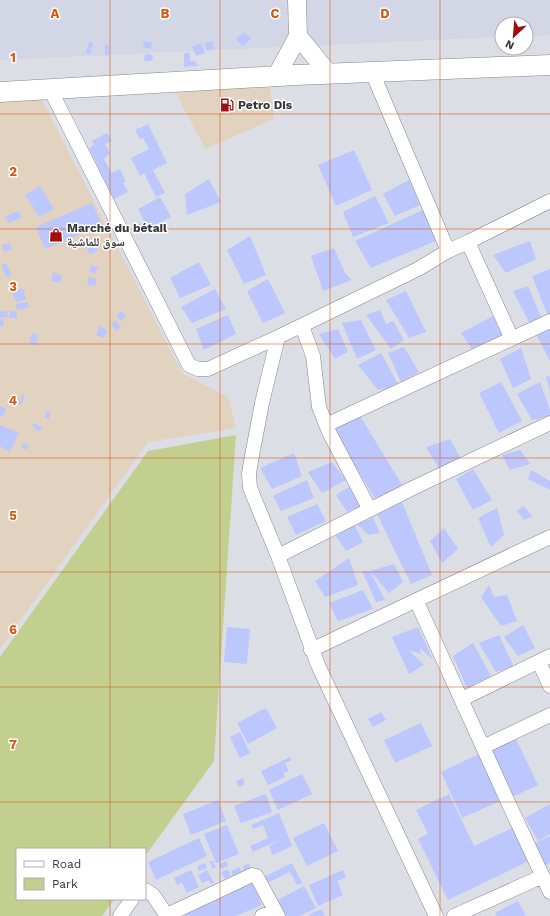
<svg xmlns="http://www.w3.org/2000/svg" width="550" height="916" viewBox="0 0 550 916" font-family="'Work Sans','Noto Naskh Arabic',sans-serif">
<rect width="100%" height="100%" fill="#dcdee5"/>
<path fill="#e2d2c0" d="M270,87L274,119L205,149L175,91Z
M40,96L182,373L228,397L236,428L148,442L0,649V97Z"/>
<path fill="#d2d6e5" d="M0,0H550V35L526,36V24H502V37L0,60Z"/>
<path fill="#c3cf8e" d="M236,435L214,761L145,856V849H17V899H114L102,916H0V657L148,451Z"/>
<path fill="#bbc7fd" d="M244,32L251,39L243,46L236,39Z
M144,41L152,43L151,49L143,47Z
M212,41L215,49L207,51L205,43Z
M89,42L93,43L90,54L86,53Z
M201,43L205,53L196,56L192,47Z
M105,45H109V55L105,56Z
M184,53H190V61H195L197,66L184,67Z
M145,54L153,55L152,61H144Z
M148,124L167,163L153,170L165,193L156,197L144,173L140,176L131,158L149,149L143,138L140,139L135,130Z
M107,133L112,141L105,144L110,153L104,159L112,173L120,169L126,182L123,183L128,192L114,199L89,148L94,145L92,141Z
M354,150L372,190L336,206L318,165Z
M209,179L221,202L187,215L185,194Z
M409,180L420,205L395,216L383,194Z
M40,186L54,209L39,217L25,195Z
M375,196L389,223L353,237L343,212Z
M160,197L171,217L140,233L136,226L144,221L138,209Z
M92,203L102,225L45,249L36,227Z
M425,209L436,241L371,268L355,241Z
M19,211L22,218L8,223L5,216Z
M250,236L266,275L244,284L227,250Z
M93,241L98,250L90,255L85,245Z
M530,241L536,259L506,273L493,255Z
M10,243L12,249L4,252L2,245Z
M334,248L345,273L352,280L323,291L311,256Z
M199,262L211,285L180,298L170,278Z
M6,263L12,275L7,278L1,265Z
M91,265L98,267L95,274L89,271Z
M550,269V315L548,316L532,276Z
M53,272L62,275L60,283L51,281Z
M89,277L97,279L95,286L87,285Z
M268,279L285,313L263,323L247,291Z
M528,286L541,317L530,324L513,291Z
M23,288L26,299L16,302L12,292Z
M215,289L226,309L192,323L181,307Z
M406,291L426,332L409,338L386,300Z
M28,302L29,308L17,310L16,304Z
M380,310L386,324L393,321L404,340L391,349L366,315Z
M7,311L8,317L0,318V312Z
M10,311H17V318H9Z
M120,311L126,314L122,321L117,317Z
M228,315L236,334L204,350L196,329Z
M493,316L503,336L473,351L461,333Z
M0,319H3L4,326L0,327Z
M115,320L121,327L117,331L111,325Z
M361,320L376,350L357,359L342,323Z
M99,326L107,330L104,338L96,335Z
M338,329L348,352L335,359L319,334Z
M550,329V361L536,334Z
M32,333L38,335L36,345L29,343Z
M404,347L419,372L401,382L388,353Z
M521,348L531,379L513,388L500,359Z
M381,353L399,386L378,390L358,365Z
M550,376V391L546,377Z
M501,382L522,421L499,433L479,393Z
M540,382L550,410V416L532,420L517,394Z
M22,394L25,396L21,405L18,404Z
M0,406L6,409L3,417L0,416Z
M46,411H50L49,419L45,418Z
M359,414L402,485L376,500L333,430Z
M33,423L42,427L40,431L34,429L35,427L32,426Z
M0,425L19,433L10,452L0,447Z
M450,439L461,459L439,469L426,447Z
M24,442L29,446L25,450L21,447Z
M520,450L530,464L510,470L502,455Z
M294,453L302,476L272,489L260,468Z
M332,462L346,480L322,493L308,472Z
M473,469L492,500L473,510L456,479Z
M531,470L550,481V490L528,479Z
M307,480L314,498L281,511L273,496Z
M349,487L360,506L347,512L336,495Z
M402,502L432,575L411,584L377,514Z
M317,504L326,521L296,535L287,517Z
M523,506L533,516L524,520L517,511Z
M497,508L504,535L491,547L478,518Z
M373,518L380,533L368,535L357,524Z
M354,524L363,542L346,551L336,536Z
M444,528L458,549L442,563L430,541Z
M349,558L358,585L325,597L315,581Z
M394,564L403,582L389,593L370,571L385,600L376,602L362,571H370Z
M489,585L494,597L507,595L517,621L501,626L481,597Z
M363,590L373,609L338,621L329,603Z
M523,625L535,648L518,656L504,637Z
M227,627L250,629L247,664L224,662Z
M418,627L433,660L420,648L421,654L409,650L424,665L409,674L392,637Z
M499,635L514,667L496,672L479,643Z
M473,643L491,676L467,688L453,656Z
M266,708L277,728L248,744L237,723Z
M381,712L386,720L373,727L368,719Z
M421,723L432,746L395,763L384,740Z
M240,732L250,753L240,758L230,737Z
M515,737L538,785L512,797L489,749Z
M479,754L500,801L462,818L441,772Z
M290,757L292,760L285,763L289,771L283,773L285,777L268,785L261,771Z
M302,774L312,794L278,810L269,790Z
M243,778L245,784L239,787L236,781Z
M266,794L272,812L241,823L234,806Z
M449,794L474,846L512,828L529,861L448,900L418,839L428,834L416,810Z
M218,800L226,821L191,835L183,814Z
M550,804V834L538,841L525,818Z
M279,813L292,846L273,855L269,846L279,840L253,852L250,846L268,838L263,825L253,829L251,825Z
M324,823L338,851L307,866L293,838Z
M227,825L239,854L216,863L204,834Z
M550,836V863L544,866L533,844Z
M199,838L207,856L156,880L148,862Z
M209,861H213L216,867L213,869Z
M227,861L228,866L221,869L219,864Z
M205,863L207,868L199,871L197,866Z
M292,863L302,883L297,885L290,872L265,884L262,878Z
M249,864L251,870L244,872L243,866Z
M240,867L242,873L233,876L231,871Z
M228,869L231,876L225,879L221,872Z
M191,870L199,887L187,893L182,883L177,885L174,878Z
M207,870L214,883L211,884L209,880L202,883L198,875Z
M343,870L346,877L337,881L343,895L318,906L309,885Z
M253,883L262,905L236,916H186L184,911Z
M304,886L316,908L300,916H284L276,901Z
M518,901L526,916H497L495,913Z
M322,909L325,916H311L310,914Z"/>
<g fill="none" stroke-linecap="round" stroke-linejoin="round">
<g stroke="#84868d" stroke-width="15">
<path id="minor" d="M372,72L448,251
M50,89L189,365L198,369H208L278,337L262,403L251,461L249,474L250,488L278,556L318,665L436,916
M468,242L512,339
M302,326L313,356L319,407L329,432L370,510
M278,337L418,269L448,251L468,242L550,201
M326,425L550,321
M278,556L415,487L550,423
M416,600L513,813L550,892
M311,650L550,537
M539,662L550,686
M462,699L550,656
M483,747L550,715
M145,890L153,895L167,916
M167,915L252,875L256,876L258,879L278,916
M120,916L132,899
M262,916L275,911
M454,916L543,876"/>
</g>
<g stroke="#84868d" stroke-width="19">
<path id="tertiary" d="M298,36L329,74
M276,77L298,36L297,0"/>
</g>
<g stroke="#84868d" stroke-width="21">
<path id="secondary" d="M0,92L296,75L550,65"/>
</g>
<use href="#minor" stroke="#fff" stroke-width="14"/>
<use href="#tertiary" stroke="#fff" stroke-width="18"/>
<use href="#secondary" stroke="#fff" stroke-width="20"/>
</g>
<path fill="none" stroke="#d65610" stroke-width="1" stroke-opacity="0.55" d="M110,0V849M220,0V916M330,0V916M440,0V916M0,114H550M0,229H550M0,344H550M0,458H550M0,572H550M0,687H550M0,802H550M110,899V916"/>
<defs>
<g id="fuel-bare" transform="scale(1.08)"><path d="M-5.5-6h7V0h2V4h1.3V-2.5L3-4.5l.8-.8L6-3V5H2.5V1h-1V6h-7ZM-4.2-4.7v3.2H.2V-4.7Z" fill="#a30b0d" stroke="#fff" stroke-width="2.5" paint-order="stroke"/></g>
<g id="shop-bare" transform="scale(1.08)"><path d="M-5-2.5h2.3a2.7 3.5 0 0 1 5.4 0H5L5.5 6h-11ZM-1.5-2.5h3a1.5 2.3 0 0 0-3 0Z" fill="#a30b0d" stroke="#fff" stroke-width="2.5" paint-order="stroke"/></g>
</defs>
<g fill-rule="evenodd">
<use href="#fuel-bare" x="227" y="105"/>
<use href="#shop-bare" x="56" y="235"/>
</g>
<g text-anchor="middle" stroke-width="3" stroke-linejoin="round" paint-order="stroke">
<g font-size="12" font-weight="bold" fill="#353639" stroke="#fff" text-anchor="start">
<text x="238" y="109">Petro Dis</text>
<text x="67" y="232">Marché du bétail<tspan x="67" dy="14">سوق للماشية</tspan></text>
</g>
</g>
<g font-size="13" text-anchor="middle" font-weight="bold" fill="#d65610" stroke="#fff" stroke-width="3" stroke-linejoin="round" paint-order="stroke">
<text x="55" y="18">A</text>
<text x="165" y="18">B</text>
<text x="275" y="18">C</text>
<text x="385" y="18">D</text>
<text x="13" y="62">1</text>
<text x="13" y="176">2</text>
<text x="13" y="291">3</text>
<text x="13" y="405">4</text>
<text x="13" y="520">5</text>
<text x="13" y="634">6</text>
<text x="13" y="749">7</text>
</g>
<rect x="16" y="848" width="130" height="52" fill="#ffffff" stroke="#aeafb0"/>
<rect x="24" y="861" width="20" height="6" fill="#ffffff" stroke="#aeafb0"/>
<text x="52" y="868" font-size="12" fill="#353639">Road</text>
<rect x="24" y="878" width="20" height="12" fill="#c3cf8e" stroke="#aeafb0"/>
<text x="52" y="888" font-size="12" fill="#353639">Park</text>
<g transform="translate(514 36) rotate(206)"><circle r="19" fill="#ffffff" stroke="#aeafb0"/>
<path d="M0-3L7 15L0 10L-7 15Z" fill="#a30b0d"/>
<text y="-6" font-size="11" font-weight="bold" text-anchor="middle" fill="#353639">N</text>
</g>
</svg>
